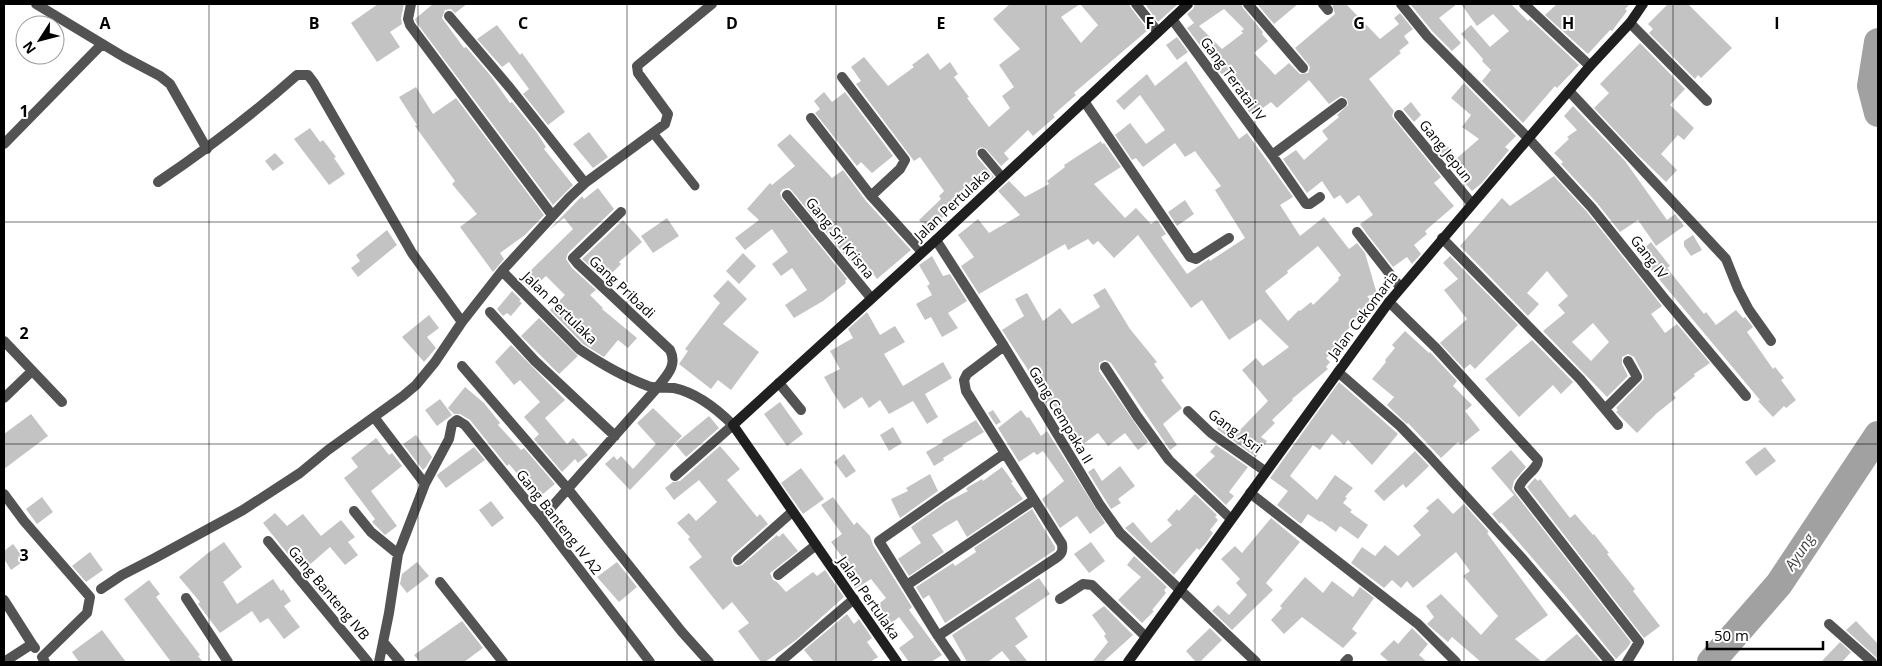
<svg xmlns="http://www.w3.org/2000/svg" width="1882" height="666" viewBox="0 0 1882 666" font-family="'Open Sans',sans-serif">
<rect width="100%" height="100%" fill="#fff"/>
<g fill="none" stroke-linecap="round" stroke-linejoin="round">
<path stroke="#a1a1a1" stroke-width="28" d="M1878,42L1871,86L1878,113
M1711,662L1779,584L1878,435"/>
</g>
<path fill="#c3c3c3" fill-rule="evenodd" d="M378,4H404L401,18L402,24L390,32L400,47L377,62L351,23Z
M433,4H467L455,13L451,9L445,10L442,18L464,48L466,47L491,76L510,103L512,102L537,133L546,147L544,149L573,185L553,205L416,22L415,19Z
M1010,4H1080L1061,17L1081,43L1098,25L1080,4H1129L1131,8L1148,30L1074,93L1076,95L1053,115L1055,117L1033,136L1028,130L1004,153L1009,159L1001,166L986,149L981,147L978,149L976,151L977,157L994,177L989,181L986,178L970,193L968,190L930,231L919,220L941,199L939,196L944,191L920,157L914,161L856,84L861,81L851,67L864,57L888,86L914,67L912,65L928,53L940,70L950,62L958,74L954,77L969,97L967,98L989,127L1010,108L1002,96L1014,87L999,65L1020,49L993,19Z
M1145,4H1178L1158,22Z
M1195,4H1241L1243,8L1263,32L1262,34L1268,41L1254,53L1275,75L1289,63L1300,74L1308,73L1310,67L1308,64L1295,48L1335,14L1332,4H1346L1380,39L1399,24L1394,18L1400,13L1413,29L1404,36L1409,43L1399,51L1401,53L1369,79L1394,111L1392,116L1394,119L1441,177L1434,183L1454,206L1425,231L1427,234L1414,245L1421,254L1412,264L1407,257L1393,267L1367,234L1360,224L1373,215L1359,195L1347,204L1340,195L1334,199L1322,181L1307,193L1283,159L1296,150L1304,160L1328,139L1322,131L1339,117L1337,115L1348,105L1347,99L1341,96L1329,104L1309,80L1277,108L1271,102L1252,116L1241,101L1246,97L1224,75L1223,76L1187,28L1194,23L1187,14L1193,9ZM1224,9L1244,29L1241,31L1243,33L1222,49L1199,26Z
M1257,4H1298L1274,24Z
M1412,4H1457L1439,18L1461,43L1452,51L1432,31L1411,5Z
M1461,4H1511L1528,21L1530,19L1579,65L1557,88L1555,86L1523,123L1482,81L1491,70L1482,61L1483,59L1461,34L1471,25L1490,47L1509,31L1493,14L1477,26Z
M1557,4H1630L1625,9L1627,11L1612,31L1610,30L1588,54L1545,15Z
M1668,4H1688L1732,48L1701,78L1698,75L1695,79L1649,33L1653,29L1648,24Z
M497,25L520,55L522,53L565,112L548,125L523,94L529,89L509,62L502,67L477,39Z
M1177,37L1188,52L1177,60L1166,45Z
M1640,43L1685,89L1670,105L1694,128L1684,140L1678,135L1661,154L1677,170L1666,182L1638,155L1594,108L1609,93L1600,84Z
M1186,61L1239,139L1247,133L1293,197L1280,205L1300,236L1324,217L1349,249L1357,243L1365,253L1377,294L1367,296L1374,304L1341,336L1345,341L1326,358L1330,362L1326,367L1328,369L1292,399L1293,400L1272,420L1275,423L1261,437L1267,441L1256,457L1217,429L1223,420L1239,431L1268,401L1242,370L1256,358L1263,366L1289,347L1260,319L1229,340L1202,300L1191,308L1138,235L1114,258L1098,241L1093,245L1088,239L1068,250L1065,244L979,294L961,266L974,257L958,235L978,219L989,233L1020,215L998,191L1009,181L1025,197L1049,184L1047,181L1065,167L1064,165L1101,141L1102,144L1104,143L1121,167L1094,184L1125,218L1136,208L1151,224L1157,220L1166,234L1161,237L1187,274L1209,259L1210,261L1245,238L1215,190L1221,186L1195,151L1185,157L1175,143L1143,167L1136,158L1132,160L1115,135L1130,123L1146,144L1165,130L1140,95L1124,110L1116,101L1147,74L1155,86ZM1318,246L1341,275L1338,278L1339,280L1313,305L1311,302L1300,311L1299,310L1288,321L1265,291L1288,273L1287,271Z
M1464,83L1516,136L1505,147L1509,150L1482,183L1472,191L1437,151L1446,144L1457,158L1479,139L1462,127L1471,115L1451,98Z
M416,87L433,114L456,98L544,215L525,235L500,253L504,259L493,272L460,227L477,214L452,184L455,181L415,126L417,125L399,97Z
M824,92L832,102L845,92L893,156L872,173L861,162L857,166L815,113L820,109L814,101Z
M1411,102L1421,115L1414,122L1403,109Z
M1573,106L1625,161L1667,220L1675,214L1684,226L1656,246L1638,220L1620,232L1597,203L1561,164L1563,162L1554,153L1569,139L1567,137L1577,130L1564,116Z
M310,128L320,142L323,140L336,157L334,158L345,174L329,185L294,139Z
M589,132L608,157L593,168L573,144Z
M790,134L832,178L843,170L866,201L911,250L877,279L866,264L858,271L792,191L789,188L783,189L780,193L782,199L847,279L845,281L846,283L823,301L794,318L785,305L807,290L792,268L781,276L772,264L788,252L772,229L745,250L735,238L759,220L747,209L770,183L772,185L795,166L777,145Z
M275,153L284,163L273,171L265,161Z
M1554,176L1587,212L1662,306L1651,314L1665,333L1677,324L1710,363L1694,374L1695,376L1673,394L1676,398L1657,413L1637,433L1616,412L1618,410L1616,408L1644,379L1643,374L1634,357L1628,354L1622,357V364L1628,376L1607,397L1543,331L1565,313L1558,305L1568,296L1547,271L1527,293L1539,304L1528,316L1460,246L1502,198L1510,206ZM1593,323L1609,342L1591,361L1572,342Z
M598,188L614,209L568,253L566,259L572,268L596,290L590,295L603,308L602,309L637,338L628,348L618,340L604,357L583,344L550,310L565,295L546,276L531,290L521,280L573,229L564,218L549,230L582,196L584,199Z
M1185,200L1194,214L1177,226L1168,212Z
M667,218L679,236L653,253L641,236Z
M623,220L642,242L619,262L621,264L605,280L582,259Z
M387,230L397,245L358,277L351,268L360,261L356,255Z
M1693,235L1702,250L1691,256L1684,246V241Z
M1651,242L1670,266L1667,268L1704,314L1706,312L1716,325L1736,310L1743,318L1745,317L1753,327L1747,332L1773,369L1775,367L1784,378L1781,380L1796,400L1786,408L1784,406L1773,417L1758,401L1760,400L1638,254Z
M743,253L756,266L739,284L726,271Z
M932,256L943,276L950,274L967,301L948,313L958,328L942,337L931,317L925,320L916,304L932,295L927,286L930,284L919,265Z
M1450,256L1518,325L1475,369L1470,364L1464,369L1440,343L1467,319L1444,290L1458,279L1443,263Z
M728,280L747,299L723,324L759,352L731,390L718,380L711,389L679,364L688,351L685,349L720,303L713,296Z
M1105,288L1130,329L1157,362L1154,364L1164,378L1161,380L1182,408L1163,424L1177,445L1170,450L1111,363L1105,360L1099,363V371L1148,442L1138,450L1125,433L1108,446L1098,433L1075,450L1059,424L1064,420L1050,400L1046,403L1032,376L1002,330L1024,316L1015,299L1027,293L1043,321L1060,308L1072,324L1100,307L1093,295Z
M512,291L521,300L519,301L522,303L511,316L507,313L503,316L497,309Z
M867,312L880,335L895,326L905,342L884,354L903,386L943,362L952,378L925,394L938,417L927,424L913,401L889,414L880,400L869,408L862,397L844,409L832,391L824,377L840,369L830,351L853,338L848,329Z
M429,315L439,328L427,337L436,348L424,362L402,337Z
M539,318L578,356L559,374L521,336Z
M1405,331L1429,353L1430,352L1457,381L1453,386L1472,405L1465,411L1480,430L1461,445L1458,442L1441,458L1408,423L1407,424L1387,405L1394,397L1372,379L1386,362L1385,360L1395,348L1392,345Z
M1532,340L1573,382L1561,394L1553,385L1519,417L1485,379Z
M511,345L565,400L545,418L567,444L573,438L588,455L578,463L575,459L562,472L534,439L539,434L524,417L540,402L520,380L514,385L495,362Z
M1339,382L1398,434L1372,465L1348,440L1344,445L1332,434L1320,450L1313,445L1290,476L1317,500L1335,475L1353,488L1345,497L1347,498L1343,503L1352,510L1350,512L1368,525L1358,539L1340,526L1336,532L1321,521L1320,522L1308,514L1301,524L1277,505L1288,491L1270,478Z
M465,387L484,403L500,423L498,425L521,450L524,448L555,484L538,498L509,464L507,466L470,420L460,414H454L448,408Z
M440,399L452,415L437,426L425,410Z
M780,402L803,434L787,446L764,414Z
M653,408L682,436L630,490L605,464L614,456L617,460L621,456L633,469L656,444L637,423Z
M993,410L1001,422L996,425L988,413Z
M1021,410L1027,418L1029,417L1041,436L1047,431L1105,523L1090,534L1077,516L1060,528L1042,499L1064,481L1043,451L1037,455L1034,452L1019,462L998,428Z
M31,414L48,436L4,469V434Z
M709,416L719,428L686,457L675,444Z
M976,420L984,432L962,445L963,446L943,458L944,460L934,466L926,452L943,442L942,440Z
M893,427L902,443L889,451L880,435Z
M416,435L432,457L426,467L423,470L403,444Z
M376,438L389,455L392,453L402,466L371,491L397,526L385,535L372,522L375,519L344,478L358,467L351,458Z
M1216,445L1248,467L1229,492L1234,496L1226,505L1195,475L1215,456L1210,452Z
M720,446L740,469L727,480L757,517L760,514L768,524L733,555L731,558L733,564L736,567L742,565L777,535L779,537L783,533L798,551L770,573L773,580L777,582L786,592L813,572L817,576L825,570L844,597L796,640L765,662H761L738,631L749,623L732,602L723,610L689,567L702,557L688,539L690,537L677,523L689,513L696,521L717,502L699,480L674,500L665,488L673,482L680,481Z
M474,447L485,460L446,488L437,476L438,474Z
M1765,447L1776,461L1756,476L1745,462Z
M1511,450L1526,467L1514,481L1512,489L1514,492L1631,642L1627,648L1616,659L1566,597L1501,522L1500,524L1492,514L1514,495L1491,468Z
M1415,451L1429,466L1406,488L1403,484L1384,501L1374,491Z
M844,454L856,471L846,478L834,462Z
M1120,466L1135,486L1118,499L1121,503L1111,509L1088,472L1094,468L1102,481Z
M1002,467L1013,482L1011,483L1023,499L967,537L957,520L932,535L944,552L909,576L898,559L921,543L911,527L945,503L968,491L966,489L968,487L982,479L983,481Z
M801,468L824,499L803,514L781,483Z
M930,474L938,491L900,518L891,499L908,491L906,488Z
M1535,478L1538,481L1540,479L1570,518L1575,514L1593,535L1594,534L1609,553L1607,554L1635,589L1633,591L1660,626L1644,638L1527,487Z
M1195,494L1217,515L1215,517L1218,520L1210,530L1213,533L1205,544L1199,550L1197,548L1174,575L1125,528L1133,522L1151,543L1172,525L1167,520L1177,509L1179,511Z
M42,497L53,512L37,524L26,509Z
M833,497L854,525L857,522L870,536L873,545L912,607L909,610L942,655L931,662H909L899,648L914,637L899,617L883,630L870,611L886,598L871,579L855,589L836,562L842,557L831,542L842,534L821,505Z
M1438,498L1453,514L1464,504L1489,532L1487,533L1548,615L1515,639L1542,662H1481L1452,637L1448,642L1427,624L1434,617L1426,606L1441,594L1481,635L1498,616L1463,576L1470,571L1456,552L1413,588L1407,581L1401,588L1392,580L1384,588L1351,563L1362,547L1375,556L1385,545L1398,556L1421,535L1413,526L1429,511L1426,508Z
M491,501L504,518L492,527L479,510Z
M1032,509L1055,547V550L945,623L929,595L923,599L916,587L953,563L955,566L976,552L974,548Z
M275,513L287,526L303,514L321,536L341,520L355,537L348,542L358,555L345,565L330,547L306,568L294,555L291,558L263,523Z
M1271,518L1300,542L1266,583L1273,590L1232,630L1212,611L1218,605L1229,615L1247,595L1236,583L1240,579L1221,559L1235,546L1242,553Z
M224,542L242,567L223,582L237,604L273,579L281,591L283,589L291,601L284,606L300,627L284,639L268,618L260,623L252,611L220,633L198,604L200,602L179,577L208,553Z
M1091,542L1105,561L1089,573L1074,554Z
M13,544L25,560L11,570L4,559V551Z
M90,552L103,570L86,582L72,566Z
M1134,556L1167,587L1164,590L1166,593L1152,610L1154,611L1142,623L1118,600L1141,577L1127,565Z
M417,562L429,576L407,593L400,584L402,574Z
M617,562L637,587L619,602L597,577Z
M1305,577L1323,593L1332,581L1353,597L1360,587L1374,598L1352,629L1357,633L1343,648L1302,617L1284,634L1271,620L1282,608L1280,606Z
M322,578L332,590L323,597L313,585Z
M1039,578L1050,594L1015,618L1028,637L1015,646L1028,662H1011L1002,651L988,662H967L952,635Z
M149,580L160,594L156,597L200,655L198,656L203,662H171L124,599Z
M1104,606L1133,635L1103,662H1092L1108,642L1104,636L1106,634L1092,615Z
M847,614L854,624L859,619L872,638L867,642L878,657L870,662H814L804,650Z
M462,621L483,648L464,662H420L414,655Z
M1856,621L1878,644V659L1846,630Z
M1210,628L1222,640L1200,662H1196L1186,651Z
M1412,628L1428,644L1419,655L1427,662H1389L1380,654L1394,640L1398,644Z
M102,630L126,662H79L72,652Z
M1577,634L1601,662H1543Z
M1840,642L1851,652L1842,662H1821Z"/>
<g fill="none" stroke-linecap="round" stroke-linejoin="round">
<path stroke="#535353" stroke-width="9" d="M653,133L695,186
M982,153L1002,177"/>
<path stroke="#535353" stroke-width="10" d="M36,4L124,57L160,76L170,84L207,149
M411,4L408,19L410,25L552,215
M1136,4L1158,32
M1248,4L1303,68
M1323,4L1328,10
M1401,4L1427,36L1529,139L1592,208L1664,298L1746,396
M1524,4L1590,66
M449,16L510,88L585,183
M1172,19L1272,155
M1630,23L1707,101
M842,77L905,160L900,169L871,196
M1569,91L1726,259L1738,289L1749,310L1771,341
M1084,101L1190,257L1196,259L1229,238
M1399,115L1472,204
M811,118L871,196L922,252
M4,144L102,44
M158,182C207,149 253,114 297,75H308L314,83L412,253L462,322
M787,195L871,298
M1320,197L1310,204H1306L1272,155L1342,103
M1357,232L1400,287
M1442,238L1580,379L1618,425
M936,240L1004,346L1100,505L1120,533L1256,662
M502,271L579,349C600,363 624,377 648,386C657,389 665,387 674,388C697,393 717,409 733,425L675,476
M1389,302L1436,348L1538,460C1537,471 1521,477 1519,488L1639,642L1627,662
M490,312L535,361L615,436
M4,341L62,402
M1004,346L967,374L964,380L966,391L1062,544C1063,551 1062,554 1056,558L938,636L879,541L1005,453
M462,366L568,489L682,632L709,662
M1105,367L1137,416L1169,460L1231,519
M1338,372L1400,426L1429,456L1521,557L1610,662
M779,383L801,410
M4,398L32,371
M1605,409L1637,377L1628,361
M1188,411L1211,433L1265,471
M374,417L425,484
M1250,493L1418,624L1456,662
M4,494L24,521L90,597L87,613L42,657L45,662
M354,511L371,532L398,554
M541,519L657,388C666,376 678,366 670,350L577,263L573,258L621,212
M268,541L368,662
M738,560L792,512
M778,575L816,545
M440,582L503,662
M907,585L1034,500
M101,589L122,575L155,558L243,510L300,473L328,450L403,396L416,385L435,362L462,322L502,271L569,198L585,183L665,124L668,114L638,73L637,66L712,4
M186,598L228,662
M1060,599L1083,584L1092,585L1145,636
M4,600L32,644
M1829,624L1872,662
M938,636L956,662
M384,643L400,662
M4,662L32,644L35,648
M379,662L389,613L398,554L425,484L449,439L452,424L457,420L465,425L541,519L650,662
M780,662L854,599
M1345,662L1348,659"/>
<path stroke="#202020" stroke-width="10" d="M897,662L733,425L936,240L1188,4
M1128,662L1389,302L1590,66L1630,23L1643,4"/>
</g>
<path fill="none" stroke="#000" stroke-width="1" stroke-opacity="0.55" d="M209,4V662M418,4V662M627,4V662M836,4V662M1046,4V662M1255,4V662M1464,4V662M1673,4V662M4,222H1878M4,444H1878"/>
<g text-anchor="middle" stroke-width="4" stroke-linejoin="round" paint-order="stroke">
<g font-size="14" fill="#000" stroke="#fff">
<text transform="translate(1233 79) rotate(54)" y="5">Gang Teratai IV</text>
<text transform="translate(1446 151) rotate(51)" y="5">Gang Jepun</text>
<text transform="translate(952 205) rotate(-43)" y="5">Jalan Pertulaka</text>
<text transform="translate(840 238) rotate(51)" y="5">Gang Sri Krisna</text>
<text transform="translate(1649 257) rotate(52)" y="5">Gang IV</text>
<text transform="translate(622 287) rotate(43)" y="5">Gang Pribadi</text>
<text transform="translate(560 308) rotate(44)" y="5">Jalan Pertulaka</text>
<text transform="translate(1363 315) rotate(-53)" y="5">Jalan Cekomaria</text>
<text transform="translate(1061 415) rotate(59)" y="5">Gang Cempaka II</text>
<text transform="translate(1235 431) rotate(37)" y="5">Gang Asri</text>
<text transform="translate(559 522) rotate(52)" y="5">Gang Banteng IV A2</text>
<text transform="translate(329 593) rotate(50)" y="5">Gang Banteng IVB</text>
<text transform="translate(869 598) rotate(55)" y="5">Jalan Pertulaka</text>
</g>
<g font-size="15" font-style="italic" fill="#424242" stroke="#fff">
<text transform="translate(1800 552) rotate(-56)" y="5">Ayung</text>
</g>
</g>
<g font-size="16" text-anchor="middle" font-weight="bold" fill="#000" stroke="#fff" stroke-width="4" stroke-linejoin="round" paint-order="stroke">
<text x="105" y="29">A</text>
<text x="314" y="29">B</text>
<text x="523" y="29">C</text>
<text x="732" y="29">D</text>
<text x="941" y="29">E</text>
<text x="1150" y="29">F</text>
<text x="1359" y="29">G</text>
<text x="1568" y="29">H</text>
<text x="1777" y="29">I</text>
<text x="24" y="117">1</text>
<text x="24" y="339">2</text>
<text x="24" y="561">3</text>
</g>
<rect width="1882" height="666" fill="none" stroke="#000000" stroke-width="10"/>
<g transform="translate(40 40) rotate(234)"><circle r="24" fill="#ffffff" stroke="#999999"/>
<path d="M0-4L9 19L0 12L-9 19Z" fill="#000000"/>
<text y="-8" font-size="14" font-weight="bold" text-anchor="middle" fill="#000000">N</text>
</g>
<path d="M1707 641v8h116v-8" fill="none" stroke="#000000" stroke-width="2.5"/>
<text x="1714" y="641" font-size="15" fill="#000000" stroke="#ffffff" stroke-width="4" paint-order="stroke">50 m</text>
</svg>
